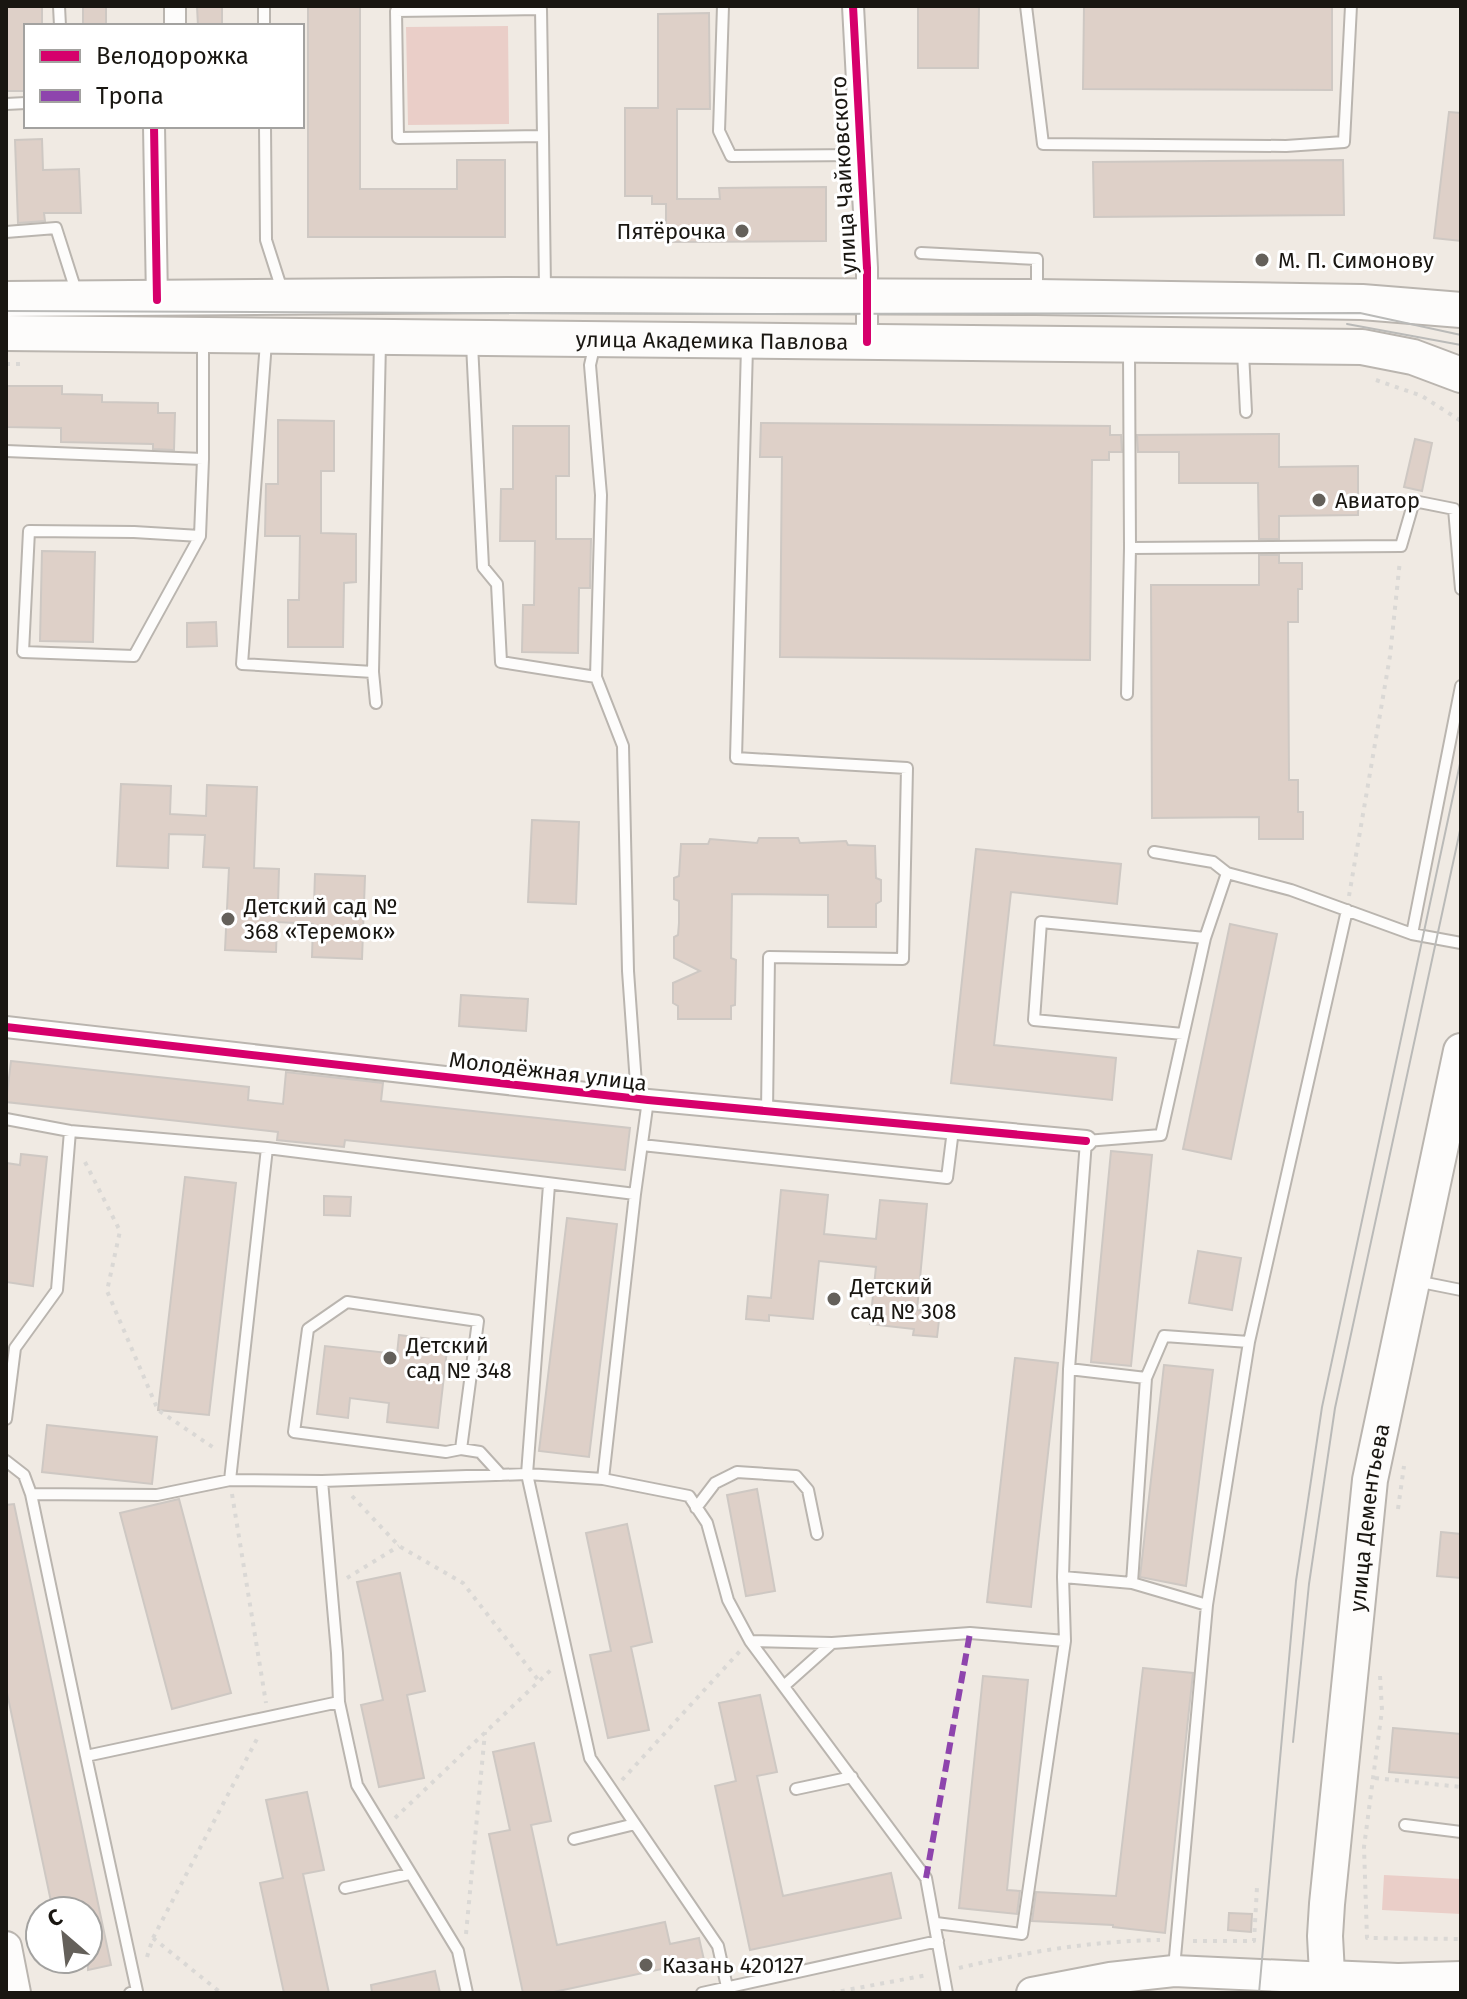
<svg xmlns="http://www.w3.org/2000/svg" width="1467" height="1999" viewBox="0 0 1467 1999" font-family="'Fira Sans',sans-serif">
<rect width="100%" height="100%" fill="#f0eae3"/>
<path fill="#eacec8" d="M508,26L509,124L408,125L406,27Z
M1384,1875L1461,1879V1914L1382,1910Z"/>
<path fill="#ded0c8" stroke="#cec8c3" stroke-width="2" d="M6,6H42V26H26V91H6Z
M83,6H106V26H83Z
M197,6H222V26H198Z
M308,6H360V189H457V160H505V237H308Z
M918,6H979L978,68H918Z
M1084,6H1332V90L1083,89Z
M709,13L710,109H677V199H720L719,188L826,187V241L666,242V204H652V196H625V108H658V14Z
M1449,112L1461,113V241L1434,238Z
M42,139L43,170L79,169L81,213H44L45,221L18,223L15,140Z
M1343,160L1344,215L1094,217L1093,162Z
M6,386H62V394L102,395V402L158,403V413H175L174,450L153,449V444L61,442V428L6,427Z
M278,420L334,421V471H321V533L356,534V582L344,583L343,647H288V600H299L300,536H265L266,484H278Z
M761,423L1110,426V435H1121L1122,452H1109V460H1092L1090,660L780,657L782,457H760Z
M513,426H569V476H556V539H591L590,588H579L578,653L522,652L523,605H534L535,541H500L501,489H513Z
M1279,434V467L1358,466V515L1279,516V539H1259L1258,483H1179V452H1138L1137,435Z
M1415,439L1432,443L1422,491L1404,487Z
M42,551L95,552L93,642L40,641Z
M1259,555H1279V563H1302V589H1298V622H1288L1289,780H1298V812H1303V839H1259V817L1152,818L1151,585H1259Z
M216,622L217,646L187,647V623Z
M121,784L171,786L170,814L206,816L207,785L257,787L254,868L279,869L278,903L314,905L315,874L365,876L362,959L312,957L313,924L277,922L276,952L225,950L229,868L203,867L205,835L169,834L168,868L117,866Z
M532,820L579,822L576,904L528,902Z
M759,838H798L800,843L846,841L848,845L875,846L876,878L881,880V901L876,904V927H828V895L732,894L731,958L736,960L735,1005L731,1006V1019H678V1006L673,1003V983L700,971L674,958V937L678,935L679,923V901L674,899V878L679,876L681,844H708L710,839L757,843Z
M976,849L1121,864L1117,904L1011,892L994,1045L1116,1058L1112,1100L951,1083Z
M1230,924L1277,934L1231,1159L1183,1149Z
M461,995L528,999L526,1031L459,1026Z
M11,1061L249,1087L248,1100L283,1104L286,1072L383,1083L381,1101L630,1128L625,1170L345,1140L344,1147L277,1140L278,1132L6,1102Z
M1111,1151L1152,1155L1131,1366L1091,1362Z
M21,1154L47,1157L33,1286L6,1282V1163L20,1165Z
M185,1177L236,1183L209,1415L158,1410Z
M781,1190L828,1195L824,1234L876,1239L880,1200L927,1204L917,1310L940,1312L937,1337L913,1335L914,1329L870,1324L876,1267L819,1261L813,1319L769,1315V1321L746,1319L748,1296L771,1298Z
M324,1196L351,1197L350,1216L324,1215Z
M567,1218L617,1224L589,1457L539,1451Z
M1198,1251L1241,1258L1232,1310L1189,1303Z
M399,1335L448,1341L438,1428L387,1422L389,1403L350,1398L348,1418L317,1414L325,1346L397,1354Z
M1015,1358L1058,1363L1031,1607L987,1602Z
M1164,1365L1213,1370L1186,1586L1140,1577Z
M47,1425L157,1437L152,1484L42,1472Z
M757,1489L775,1591L746,1596L727,1495Z
M179,1499L231,1693L172,1709L120,1513Z
M14,1504L111,1965L88,1970V1911H53L6,1688V1505Z
M627,1524L652,1642L631,1647L649,1730L608,1738L590,1655L611,1651L586,1533Z
M1441,1532L1461,1534V1578L1437,1576Z
M400,1573L425,1691L407,1695L424,1778L379,1787L361,1705L383,1700L357,1582Z
M1143,1668L1193,1673L1165,1933L1113,1927V1925L1032,1921L1036,1892L1116,1896Z
M983,1676L1028,1680L1007,1890L1020,1891L1017,1914L959,1908Z
M760,1695L777,1772L757,1776L783,1896L891,1873L901,1918L750,1950L715,1786L736,1781L719,1703Z
M1393,1728L1461,1734V1778L1389,1772Z
M534,1743L551,1821L531,1825L557,1945L665,1922L670,1944L699,1938L704,1960L549,1993H523L489,1834L510,1830L493,1752Z
M307,1792L324,1870L303,1874L329,1993H284L260,1883L283,1878L266,1800Z
M1229,1913L1252,1914L1251,1932L1228,1930Z
M435,1971L440,1993H372L371,1985Z"/>
<g fill="none" stroke-linecap="round" stroke-linejoin="round">
<g stroke="#bab5af" stroke-width="14">
<path id="lane" d="M59,6L60,26
M264,6V26
M723,6L719,131L731,156L860,155
M1026,6L1043,144L1286,146L1344,142L1351,6
M6,104L26,103
M265,126L266,240L282,290
M543,136L541,9L396,11L398,138L543,136L545,289
M6,232L56,228L77,294
M921,253L1037,259V293
M266,342L242,664L373,672L380,342
M595,343L590,365L601,495L596,677L623,746L628,971L637,1098
M472,344L483,567L497,584L501,662L596,677
M747,347L736,758L907,768L903,959L769,957L767,1112
M1129,351L1130,548L1401,546L1414,501L1454,509L1461,589
M1243,352L1246,412
M6,451L203,459V338
M200,536L134,532L29,531L23,652L134,656L200,536L203,459
M373,672L376,703
M1127,694L1130,548
M1154,852L1213,862L1227,873
M1412,934L1461,686
M1183,1034L1034,1020L1041,922L1205,938
M6,1119L70,1131L267,1148L635,1194L603,1479
M642,1145L947,1178L953,1130
M549,1185L527,1474L590,1758L718,1946L727,1987
M635,1194L648,1100
M1416,1281L1461,1290
M1069,1369L1146,1378
M6,1419L15,1348L57,1290L70,1131
M461,1449L478,1321L347,1302L308,1329L294,1432L446,1452L461,1449L480,1452L501,1475
M6,1461L24,1475L31,1494L157,1495L230,1480L322,1481L527,1474L603,1479L689,1496L707,1523L728,1600L750,1641L926,1878L947,1993
M230,1480L267,1148
M322,1481L337,1653L339,1702L357,1785L458,1951L467,1993
M31,1494L86,1756L339,1702
M696,1508L715,1483L737,1472L796,1476L808,1490L817,1534
M1063,1577L1069,1369L1086,1141L1161,1135L1205,938L1227,873L1291,890L1412,934L1461,943
M1132,1583L1146,1378L1164,1336L1249,1342
M750,1641L832,1643L970,1633L1065,1641
M785,1685L832,1643
M86,1756L137,1991L130,1993
M796,1789L852,1777
M1405,1825L1461,1832
M574,1839L635,1824
M345,1888L409,1874
M936,1923L1022,1934L1065,1641L1063,1577L1132,1583L1207,1605
M1174,1968L1207,1605L1249,1342L1347,910
M702,1993L938,1941"/>
</g>
<g stroke="#bab5af" stroke-width="24">
<path id="street" d="M175,6V26
M853,6L867,268V342
M154,126L157,300
M6,1027L648,1100L1086,1141"/>
</g>
<g stroke="#bab5af" stroke-width="34">
<path id="secondary" d="M6,1947L15,1993
M1032,1993L1110,1978L1174,1971L1328,1978"/>
</g>
<g stroke="#bab5af" stroke-width="38">
<g id="primary">
<path d="M6,299L507,295L1036,297L1362,302L1461,310"/>
<path id="s1" d="M6,333L1362,347L1413,357L1461,375"/>
<path d="M1328,1978L1398,1981L1461,1979"/>
<path id="s2" d="M1328,1993L1325,1936L1327,1904L1370,1480L1461,1051"/>
</g>
</g>
<path stroke="#dad8d5" stroke-width="4" stroke-dasharray="4 6" stroke-linecap="butt" d="M6,364H20
M1376,380L1422,396L1461,421
M1349,896L1390,656L1400,560
M85,1162L120,1231L107,1291L158,1410L217,1450
M232,1494L266,1703
M352,1496L399,1546L463,1583L539,1681
M1398,1509L1404,1466
M347,1578L399,1546
M1380,1676L1382,1710L1364,1847L1367,1938L1461,1939
M1375,1778L1461,1787
M622,1780L740,1651
M395,1818L554,1667
M466,1934L485,1732
M153,1938L221,1993
M1193,1941H1254L1257,1887
M147,1957L153,1938L258,1737
M959,1968C1025,1952 1092,1941 1160,1940
M831,1993L927,1975"/>
<use href="#lane" stroke="#fdfcfb" stroke-width="10"/>
<use href="#street" stroke="#fdfcfb" stroke-width="20"/>
<use href="#secondary" stroke="#fdfcfb" stroke-width="30"/>
<use href="#primary" stroke="#fdfcfb" stroke-width="34"/>
<path stroke="#babab8" stroke-width="2" d="M6,311L715,314L1360,313L1461,335
M1347,324L1461,345
M1293,1742L1309,1584L1335,1408L1461,826
M1259,1993L1296,1581L1322,1407L1461,759"/>
<path stroke="#8e44ad" stroke-width="6" stroke-dasharray="12 6" stroke-linecap="butt" d="M926,1878L970,1633"/>
<g stroke="#fff" stroke-width="13">
<path id="cycleway" d="M853,6L867,268V342
M154,126L157,300
M6,1027L648,1100L1086,1141"/>
</g>
<use href="#cycleway" stroke="#d6006c" stroke-width="8"/>
</g>
<g fill="#64605a" stroke="#fff" stroke-width="3">
<circle cx="742" cy="231" r="8"/>
<circle cx="1262" cy="260" r="8"/>
<circle cx="1319" cy="500" r="8"/>
<circle cx="228" cy="919" r="8"/>
<circle cx="834" cy="1299" r="8"/>
<circle cx="390" cy="1358" r="8"/>
<circle cx="646" cy="1965" r="8"/>
</g>
<g text-anchor="middle" stroke-width="6" stroke-linejoin="round" paint-order="stroke">
<g font-size="22" fill="#191611" stroke="#fff">
<text transform="translate(843 175) rotate(-93)" y="8">улица Чайковского</text>
<text dy="8" stroke="none"><textPath href="#s1" startOffset="706">улица Академика Павлова</textPath></text>
<text transform="translate(548 1071) rotate(7)" y="8">Молодёжная улица</text>
<text dy="8" stroke="none"><textPath href="#s2" startOffset="478">улица Дементьева</textPath></text>
</g>
<g font-size="22" fill="#191611" stroke="#fff" text-anchor="start">
<text x="726" y="239" text-anchor="end">Пятёрочка</text>
<text x="1278" y="268">М. П. Симонову</text>
<text x="1335" y="508">Авиатор</text>
<text x="244" y="914">Детский сад №<tspan x="244" dy="25">368 «Теремок»</tspan></text>
<text x="850" y="1294">Детский<tspan x="850" dy="25">сад № 308</tspan></text>
<text x="406" y="1353">Детский<tspan x="406" dy="25">сад № 348</tspan></text>
<text x="662" y="1973">Казань 420127</text>
</g>
</g>
<rect width="1467" height="1999" fill="none" stroke="#191611" stroke-width="16"/>
<rect x="24" y="24" width="280" height="104" fill="#ffffff" stroke="#a3a2a0" stroke-width="2"/>
<rect x="40" y="50" width="40" height="12" fill="#d6006c" stroke="#a3a2a0" stroke-width="2"/>
<text x="96" y="64" font-size="24" fill="#191611">Велодорожка</text>
<rect x="40" y="90" width="40" height="12" fill="#8e44ad" stroke="#a3a2a0" stroke-width="2"/>
<text x="96" y="104" font-size="24" fill="#191611">Тропа</text>
<g transform="translate(64 1935) rotate(332)"><circle r="38" fill="#ffffff" stroke="#a3a2a0" stroke-width="2"/>
<path d="M0-6L14 30L0 20L-14 30Z" fill="#64605a"/>
<text y="-12" font-size="22" font-weight="bold" text-anchor="middle" fill="#191611">С</text>
</g>
</svg>
